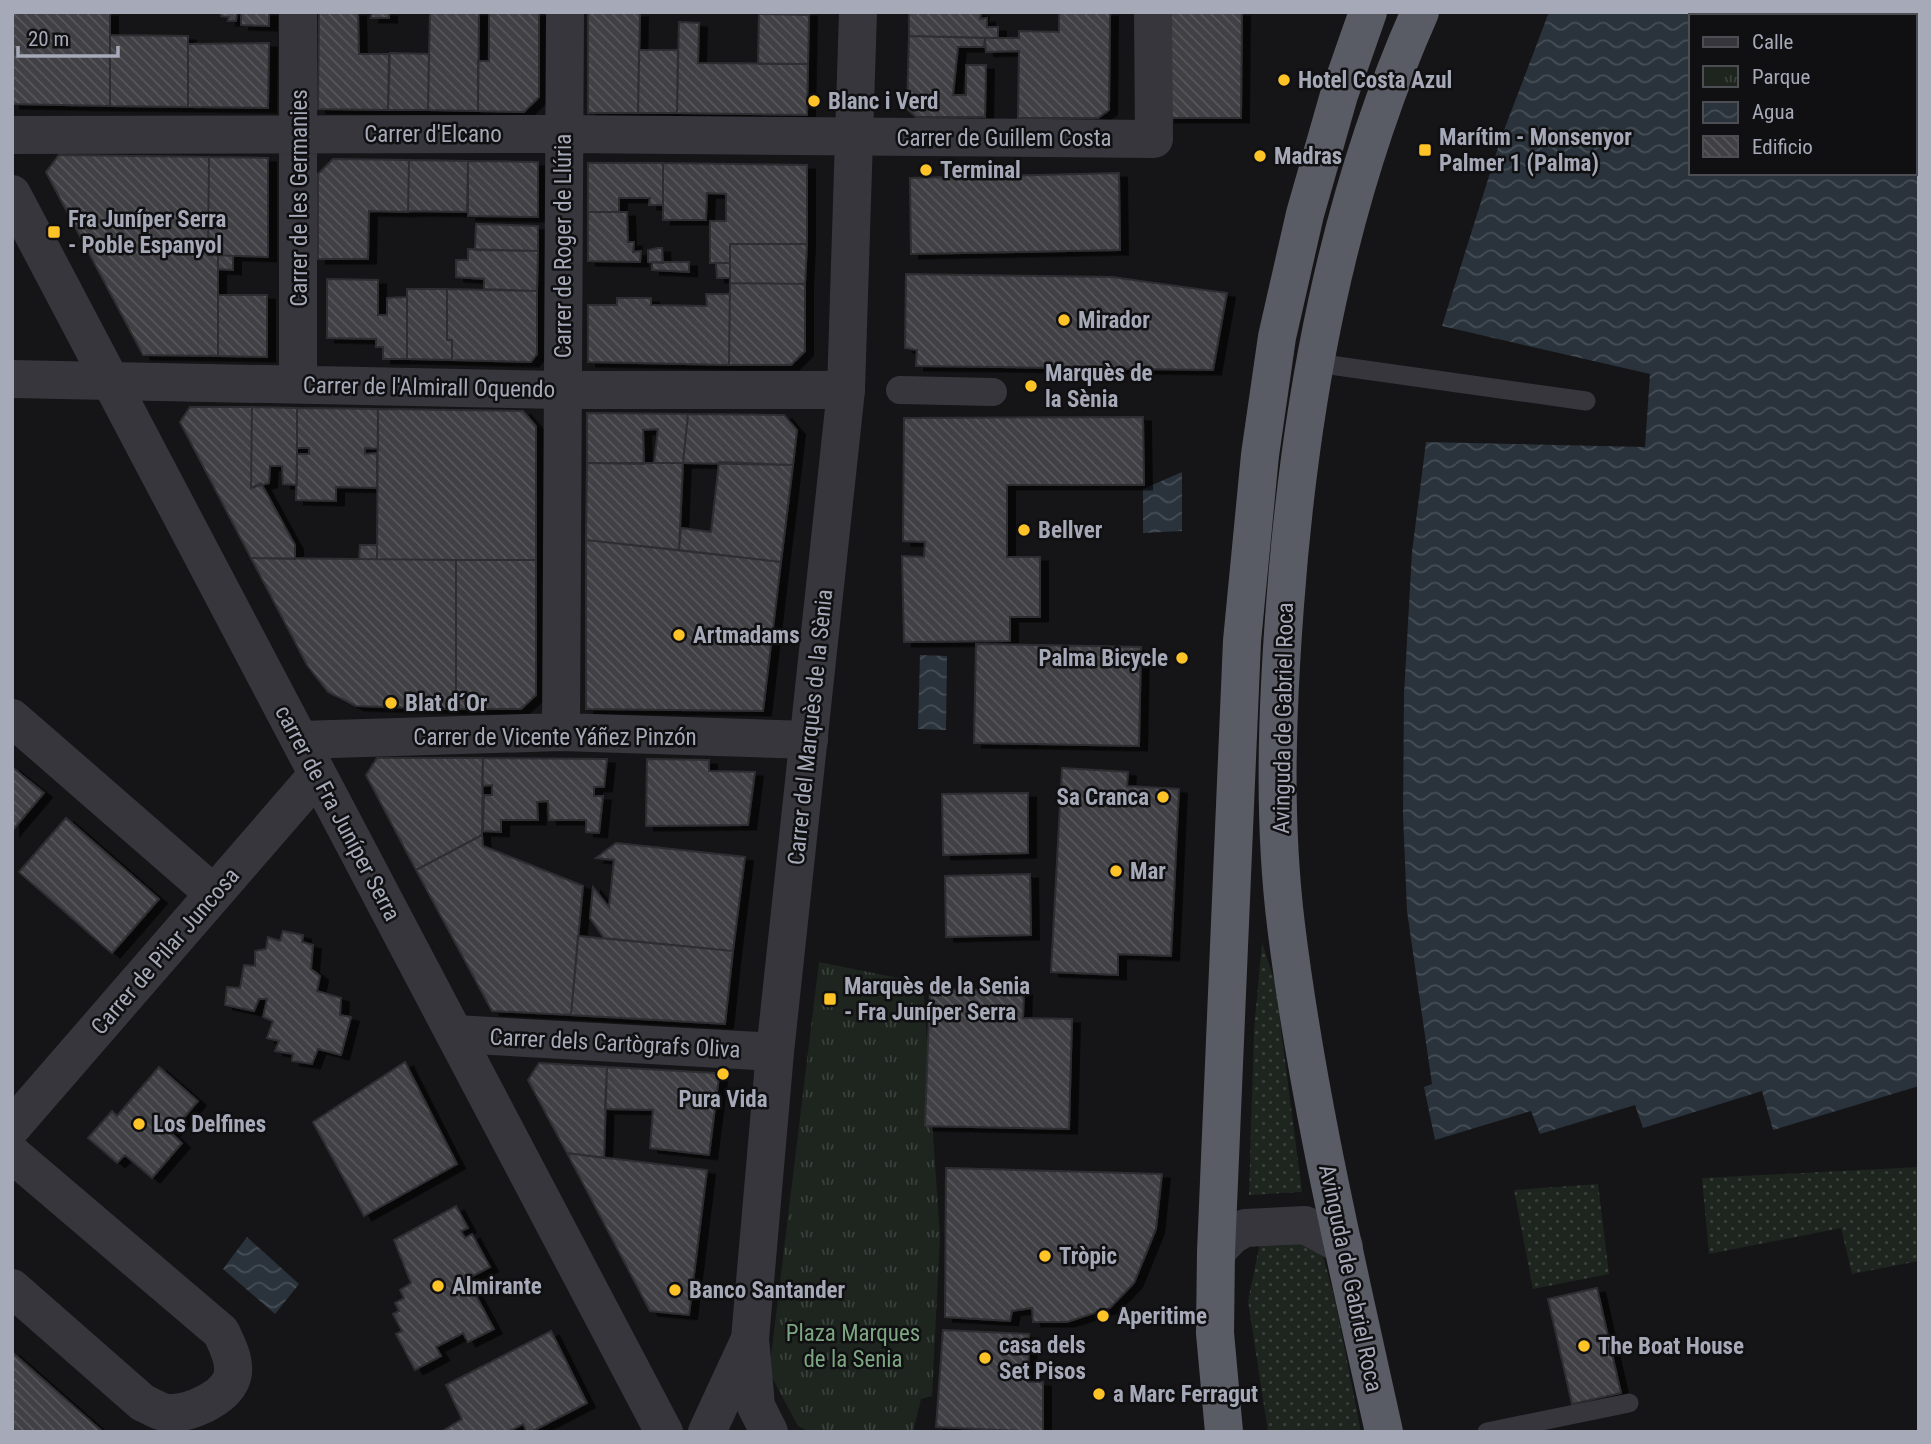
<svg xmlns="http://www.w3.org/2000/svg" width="1931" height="1444" viewBox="0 0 1931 1444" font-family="'Roboto Condensed',sans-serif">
<defs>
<pattern id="grass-dots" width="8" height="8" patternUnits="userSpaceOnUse" patternTransform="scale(1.75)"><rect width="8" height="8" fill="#1d251e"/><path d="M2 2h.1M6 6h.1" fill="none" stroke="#3b423d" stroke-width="1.8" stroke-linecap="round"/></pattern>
<pattern id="park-tufts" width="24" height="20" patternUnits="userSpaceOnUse" patternTransform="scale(1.75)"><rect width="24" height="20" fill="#1d251e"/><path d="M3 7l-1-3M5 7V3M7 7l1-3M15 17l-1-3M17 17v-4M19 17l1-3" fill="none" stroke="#3b423d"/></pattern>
<pattern id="water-waves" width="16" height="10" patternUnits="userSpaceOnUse" patternTransform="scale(1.75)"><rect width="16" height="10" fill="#2a333c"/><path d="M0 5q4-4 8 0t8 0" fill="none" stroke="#464e56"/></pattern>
<pattern id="building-back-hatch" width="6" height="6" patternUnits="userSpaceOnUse" patternTransform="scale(1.75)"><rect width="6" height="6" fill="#3f3f44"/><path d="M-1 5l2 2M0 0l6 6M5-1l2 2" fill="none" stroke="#58585d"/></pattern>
<filter id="shadow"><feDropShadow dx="8" dy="4.5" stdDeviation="0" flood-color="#0009"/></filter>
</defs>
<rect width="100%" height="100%" fill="#151517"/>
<path fill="url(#grass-dots)" d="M1262,942L1275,983L1302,1192L1249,1195L1254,1030Z
M1919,1167V1261L1852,1274L1841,1228L1709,1254L1702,1178Z
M1598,1184L1609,1274L1533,1289L1514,1190Z
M1262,1233L1319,1240L1336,1305L1361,1432H1268L1248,1301Z"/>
<path fill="url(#park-tufts)" d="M819,962L923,983L940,1237L932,1396L921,1399L913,1432H810L798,1426L769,1372Z"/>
<path fill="url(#water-waves)" d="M1549,12H1811L1810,16H1691V173H1915V16H1873L1874,12H1919V1086L1773,1130L1762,1091L1643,1128L1635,1105L1540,1134L1531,1111L1435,1140L1424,1087L1432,1084L1407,911L1403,815L1404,694L1412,552L1426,442L1645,447L1650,374L1442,326L1501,138Z
M1182,472V531L1143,533V489Z
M920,655L947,656L946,730L918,729Z
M247,1237L299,1284L275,1314L223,1269Z"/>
<path fill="url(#building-back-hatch)" stroke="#2f2f33" stroke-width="2" filter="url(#shadow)" d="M12,12H110V106L12,104Z
M221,12H237L236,21H228L229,17L221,16Z
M241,12H269V26L241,25Z
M319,12H358L359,54H389L388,110L318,109Z
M372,12H389V18H371Z
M430,12H479L478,111L428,110Z
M489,12H539V97L524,112L478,111V61H489Z
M588,12L640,13L638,113H588Z
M759,12H809V15L759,14Z
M909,12H981L980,19L987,18V27H998V38L909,36Z
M1059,12H1110L1109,110L1098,118H1018L1019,51L986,52L985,38H1019V31L1059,32Z
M1169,12H1242L1241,118H1167Z
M759,14L809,15L808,64H758Z
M679,22L699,23L698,63L808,64L807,115L677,113Z
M110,35L188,36V107L110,106Z
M909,36L985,38L984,47H958L953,95H966V65H986L985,117H916L907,109Z
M269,43L268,108L188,107V44Z
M639,50H678L677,113H638Z
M390,53L429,54L428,110H388Z
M59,155L209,157L208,255H218V356L143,355L46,172Z
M209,157L268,158V257L208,255Z
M333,159L409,160L408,212L369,211L368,259H318V174Z
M409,160L468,161L467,212L408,211Z
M468,161L538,162V217L468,216Z
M588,163H663V205H649L650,198H619V212H588Z
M663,163L807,165V244H730V263H710V221H726V194L707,193L706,220H663Z
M1119,173L1120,250L911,254L910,178Z
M588,212H627L628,242H634L633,252L641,251L640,262L588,261Z
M476,224L538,226V251L475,250Z
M730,244H807L805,284L730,283Z
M658,248H662L663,263L648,262V250Z
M468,249L538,251L537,291L484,289V279L456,277V260H468Z
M218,255L233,256V270L218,269Z
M652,262H689V272L652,270Z
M716,263H730V278H717Z
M906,274L1112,277L1227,293L1213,370L916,366L917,350L905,348Z
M327,279L378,280V315H387V298L407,297V359H383V347H376V339L327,338Z
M730,283L805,284V351L791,365H729Z
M407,289H447V340H452V360L407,359Z
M447,289L537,291V354L531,362L452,360V340H447Z
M706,294H730L729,365L588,362V305H617V298H651V305L707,306Z
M218,295H267V357L218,356Z
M190,407H252L251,488L261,483L295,545V559L251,558L180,422Z
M252,407L297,408V485L283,484L282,466H270L269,483L251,488Z
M297,408L378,409V449L365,448V454L377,453V488L336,487V501L296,500L297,454H309V448H297Z
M378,409L523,411L536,426V560H377Z
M587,413L688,414L683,463H654L658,429L643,430L644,464L587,463Z
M688,414L784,415L797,430L793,465L683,463Z
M1143,417L1144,485H1007V557H1040V617H1010V641L904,642L902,556L924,557L925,542L903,541L904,418Z
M719,462L793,465L781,562L679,550L681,528L711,532Z
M587,463H683L679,550L586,540Z
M586,540L781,562L763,711L586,709Z
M360,545H377V560H359Z
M251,558L456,560V709L356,706L328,692L307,665Z
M456,560H536V695L521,709H456Z
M976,644L1141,647L1139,746L974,743Z
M377,758H483L482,835L416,870L366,775Z
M483,758L607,759L604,787H594V796H603L599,833L586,832V820H549L548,801L537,802L538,820H501V832L483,831L484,795H492V785L482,786Z
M647,759L709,760V771L755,772L748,825L646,826Z
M12,767L44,793L12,831Z
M1062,768L1128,772L1127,786L1179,789L1171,956L1118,954V975L1051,972Z
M1028,793V853L943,855L942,794Z
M66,818L159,899L112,953L19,872Z
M482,835L483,846L583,886L571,1015L492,1011L416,870Z
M616,843L745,857L733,951L604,938L590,918L593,887L609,907L614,860L596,858Z
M1030,874L1031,935L946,937L945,876Z
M283,931L303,935L302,942L313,945L311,969L320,976L317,991L341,998L340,1015L351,1017L341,1055L318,1049L312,1064L292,1061L293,1054L275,1051L279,1041L267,1038L273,1021L263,1017L267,999H259L254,1011L225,1005L227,987L240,988L244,965L255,966V951L266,949L268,937L280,941Z
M578,936L733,951L725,1024L571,1015Z
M930,989L1024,991L1023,1018L1072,1019L1069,1129L925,1126Z
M405,1062L457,1164L364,1216L313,1122Z
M539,1063L607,1067L604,1158L567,1153L528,1080Z
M159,1067L198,1101L171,1133L182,1143L152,1178L125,1155L117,1163L88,1138L112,1111L117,1116Z
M607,1067L715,1073L719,1077L709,1155L650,1148L653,1110L605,1109Z
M567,1153L707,1170L689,1315L650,1311Z
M946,1168L1162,1174L1156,1229L1134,1283L1110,1308L1067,1322H1033L1032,1308L1012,1311L1010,1321L945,1317Z
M456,1206L468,1228L461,1231L465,1238L472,1234L490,1267L467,1279L494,1329L468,1342L463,1333L436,1347L441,1356L415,1370L396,1334L402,1331L393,1314L399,1311L395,1303L404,1298L400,1290L411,1283L394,1240Z
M1597,1288L1621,1393L1572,1404L1548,1299Z
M943,1330L1029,1334L1028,1382H1043V1432L936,1427Z
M551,1331L587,1403L531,1432H527L523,1424L508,1432H441L462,1419L446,1385Z
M12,1352L95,1425L103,1432H12Z"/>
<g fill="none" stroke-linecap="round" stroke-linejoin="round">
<path stroke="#36363c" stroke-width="19" d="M1828,16L1830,12
M1316,363L1586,401
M1487,1432L1629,1403"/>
<path stroke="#36363c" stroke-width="28" d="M900,390L993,392"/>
<path stroke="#36363c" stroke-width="38" d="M12,135L564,134L1154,139L1153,12
M12,379L562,390H846
M298,383V12
M12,718L214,894
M561,732L565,12
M300,740L561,732L809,740
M455,1034L775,1052
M12,1127L317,775
M12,1154L221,1332C227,1345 238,1364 231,1380C223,1399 189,1414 169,1413C161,1413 151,1406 143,1403L12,1288
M1216,1252L1232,1235L1245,1228L1305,1225L1344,1246"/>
<path stroke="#36363c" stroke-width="38" d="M12,194L664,1432
M750,1339L756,1406L769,1432
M707,1432L750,1339L775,1052L846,390L858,12"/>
<path stroke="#5a5c65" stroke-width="38" d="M1224,1432L1215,1333L1216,1252L1242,641L1260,455L1277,337L1305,214L1339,95L1368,12
M1384,1432C1347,1264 1307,1096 1286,925C1273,819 1277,711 1285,605C1300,402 1337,199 1420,12"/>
</g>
<g fill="#fec326" stroke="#101012" stroke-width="2.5">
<circle cx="1284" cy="80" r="7"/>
<circle cx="814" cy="101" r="7"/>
<rect x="1418" y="143" width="14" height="14" rx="3.5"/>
<circle cx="1260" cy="156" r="7"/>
<circle cx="926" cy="170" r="7"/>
<rect x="47" y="225" width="14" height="14" rx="3.5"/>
<circle cx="1064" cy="320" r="7"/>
<circle cx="1031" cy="386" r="7"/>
<circle cx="1024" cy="530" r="7"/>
<circle cx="679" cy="635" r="7"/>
<circle cx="1182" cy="658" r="7"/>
<circle cx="391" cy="703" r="7"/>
<circle cx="1163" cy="797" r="7"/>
<circle cx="1116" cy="871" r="7"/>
<rect x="823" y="992" width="14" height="14" rx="3.5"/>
<circle cx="723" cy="1074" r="7"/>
<circle cx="139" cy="1124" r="7"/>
<circle cx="1045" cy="1256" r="7"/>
<circle cx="438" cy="1286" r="7"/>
<circle cx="675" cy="1290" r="7"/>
<circle cx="1103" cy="1316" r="7"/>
<circle cx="1584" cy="1346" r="7"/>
<circle cx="985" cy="1358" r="7"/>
<circle cx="1099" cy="1394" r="7"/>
</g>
<g text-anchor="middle" stroke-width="5" stroke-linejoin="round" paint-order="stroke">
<g font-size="23" font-weight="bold" fill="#a6aab8" stroke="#101012" text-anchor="start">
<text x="1298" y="88">Hotel Costa Azul</text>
<text x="828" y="109">Blanc i Verd</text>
<text x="1439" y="145">Marítim - Monsenyor<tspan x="1439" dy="26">Palmer 1 (Palma)</tspan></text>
<text x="1274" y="164">Madras</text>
<text x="940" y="178">Terminal</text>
<text x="68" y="227">Fra Juníper Serra<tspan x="68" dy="26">- Poble Espanyol</tspan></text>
<text x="1078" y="328">Mirador</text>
<text x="1045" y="381">Marquès de<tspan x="1045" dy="26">la Sènia</tspan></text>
<text x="1038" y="538">Bellver</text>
<text x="693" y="643">Artmadams</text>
<text x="1168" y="666" text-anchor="end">Palma Bicycle</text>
<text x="405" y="711">Blat d´Or</text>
<text x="1149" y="805" text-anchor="end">Sa Cranca</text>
<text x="1130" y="879">Mar</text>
<text x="844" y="994">Marquès de la Senia<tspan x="844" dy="26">- Fra Juníper Serra</tspan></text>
<text x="723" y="1107" text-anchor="middle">Pura Vida</text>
<text x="153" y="1132">Los Delfines</text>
<text x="1059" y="1264">Tròpic</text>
<text x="452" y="1294">Almirante</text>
<text x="689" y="1298">Banco Santander</text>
<text x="1117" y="1324">Aperitime</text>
<text x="999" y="1353">casa dels<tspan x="999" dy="26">Set Pisos</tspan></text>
<text x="1598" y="1354">The Boat House</text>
<text x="1113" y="1402">a Marc Ferragut</text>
</g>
<g font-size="23" fill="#a6aab8" stroke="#101012">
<text x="433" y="142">Carrer d'Elcano</text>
<text x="1004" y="146">Carrer de Guillem Costa</text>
<text transform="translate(299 198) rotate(-90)" y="8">Carrer de les Germanies</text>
<text transform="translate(563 246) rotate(-90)" y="8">Carrer de Roger de Llúria</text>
<text transform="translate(429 387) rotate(1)" y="8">Carrer de l'Almirall Oquendo</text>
<text transform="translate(1283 718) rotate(-89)" y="8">Avinguda de Gabriel Roca</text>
<text transform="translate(810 727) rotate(-84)" y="8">Carrer del Marquès de la Sènia</text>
<text x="555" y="745">Carrer de Vicente Yáñez Pinzón</text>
<text transform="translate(338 813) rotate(62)" y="8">carrer de Fra Juníper Serra</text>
<text transform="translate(165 951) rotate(-49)" y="8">Carrer de Pilar Juncosa</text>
<text transform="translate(615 1043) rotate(3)" y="8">Carrer dels Cartògrafs Oliva</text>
<text transform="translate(1351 1278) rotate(78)" y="8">Avinguda de Gabriel Roca</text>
</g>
<g font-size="23" fill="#7ca581" stroke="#101012">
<text x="853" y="1341">Plaza Marques<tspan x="853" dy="26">de la Senia</tspan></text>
</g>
</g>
<rect width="1931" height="1444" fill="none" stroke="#a6aab8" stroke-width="28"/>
<rect x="1689" y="14" width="228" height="161" fill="#101012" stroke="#4c4e54" stroke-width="2"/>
<rect x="1703" y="37" width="35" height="10" fill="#36363c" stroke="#4c4e54" stroke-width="2"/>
<text x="1752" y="49" font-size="21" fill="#a6aab8">Calle</text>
<rect x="1703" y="66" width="35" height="21" fill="url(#park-tufts)" stroke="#4c4e54" stroke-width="2"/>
<text x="1752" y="84" font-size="21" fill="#a6aab8">Parque</text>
<rect x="1703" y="102" width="35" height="21" fill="url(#water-waves)" stroke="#4c4e54" stroke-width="2"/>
<text x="1752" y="119" font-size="21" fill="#a6aab8">Agua</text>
<rect x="1703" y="136" width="35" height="21" fill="url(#building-back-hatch)" stroke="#4c4e54" stroke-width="2"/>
<text x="1752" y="154" font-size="21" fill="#a6aab8">Edificio</text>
<path d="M18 46v10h100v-10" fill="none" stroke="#a6aab8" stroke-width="3.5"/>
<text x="28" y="46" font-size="21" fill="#a6aab8" stroke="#101012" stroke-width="5" paint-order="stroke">20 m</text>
</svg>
